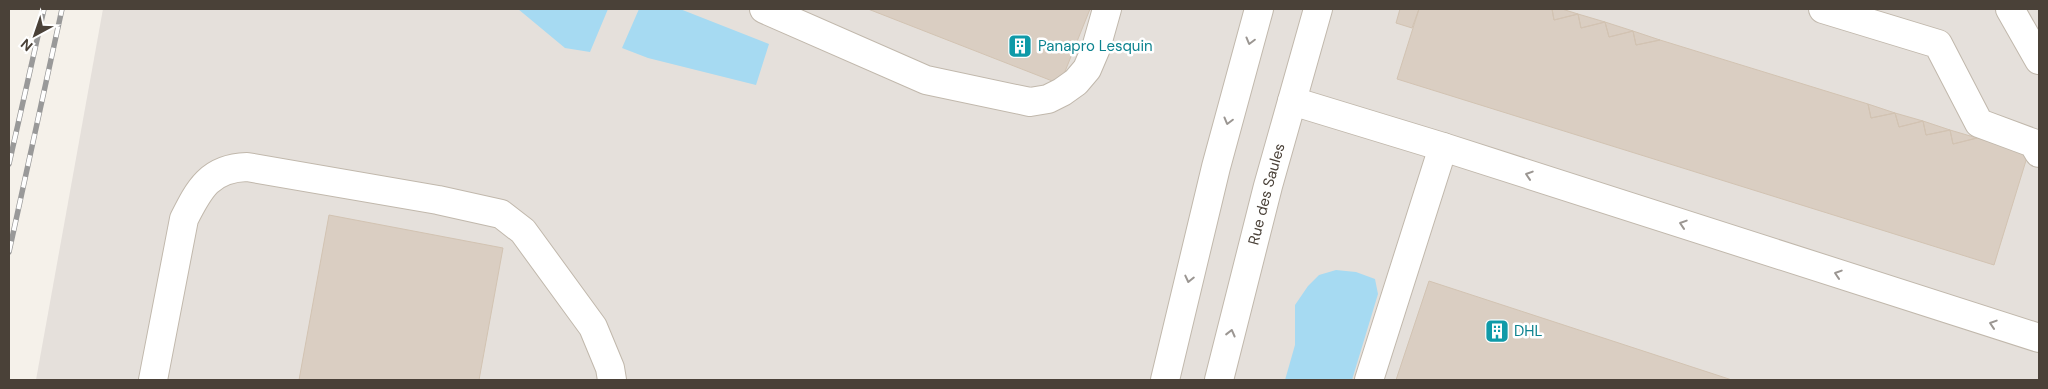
<svg xmlns="http://www.w3.org/2000/svg" width="2048" height="389" viewBox="0 0 2048 389" font-family="'DM Sans',sans-serif">
<rect width="100%" height="100%" fill="#f5f1ea"/>
<path fill="#e5e0db" d="M103,9H2039V380H36Z"/>
<path fill="#a6daf2" d="M518,9H608L590,52L565,48Z
M639,9H680L769,44L756,85L648,58L622,48Z
M1336,270L1356,272L1375,279L1378,294L1352,380H1285L1295,345V305L1308,286L1319,275Z"/>
<path fill="#dacec2" stroke="#d2c3b2" d="M868,9H1090L1060,84Z
M1400,9H1419L1412,28L1396,23Z
M1419,9H1552L1554,20L1578,14L1581,28L1605,22L1609,37L1633,31L1636,45L1660,40L1868,104L1871,118L1895,113L1899,127L1923,121L1926,135L1950,130L1953,144L1977,138L2028,154L1994,265L1397,79Z
M1552,9H1562L1578,14L1554,20Z
M1578,14L1605,22L1581,28Z
M1605,22L1633,31L1609,37Z
M1633,31L1660,40L1636,45Z
M1868,104L1895,113L1871,118Z
M1895,113L1923,121L1899,127Z
M1923,121L1950,130L1926,135Z
M1950,130L1977,138L1953,144Z
M329,215L503,248L479,380H299Z
M1429,281L1732,380H1396Z"/>
<g fill="none" stroke-linecap="round" stroke-linejoin="round">
<g stroke="#c1b8ac" stroke-width="30">
<g id="minor">
<path d="M764,9L926,80L1030,102L1048,99L1062,92L1076,82L1087,69L1096,48L1107,9"/>
<path d="M1823,9L1938,44L1979,123L2033,143L2039,153"/>
<path d="M2010,9L2039,60"/>
<path d="M1292,101L1443,147L2039,338"/>
<path d="M153,380L184,219C199,189 210,168 247,167L438,200L501,214L523,231L593,327L610,368L612,380"/>
<path d="M1165,380L1216,167L1259,9"/>
<path id="s1" d="M1219,380L1268,186L1318,9"/>
<path d="M1369,380L1443,147"/>
</g>
</g>
<use href="#minor" stroke="#fff" stroke-width="28"/>
<g stroke="#999" stroke-width="5.5">
<path id="rail" d="M9,164L44,9
M9,252L62,9"/>
</g>
<use href="#rail" stroke="#fff" stroke-width="4" stroke-dasharray="11" stroke-linecap="butt"/>
</g>
<defs><path id="oneway-chevron" d="M-2-3.5L2.5 0L-2 3.5" fill="none" stroke-width="1.6" stroke-linecap="round" stroke-linejoin="round" transform="scale(1.25)"/></defs>
<g stroke="#9b9692">
<use href="#oneway-chevron" transform="translate(1250 41) rotate(105)"/>
<use href="#oneway-chevron" transform="translate(1228 121) rotate(105)"/>
<use href="#oneway-chevron" transform="translate(1529 175) rotate(-162)"/>
<use href="#oneway-chevron" transform="translate(1683 224) rotate(-162)"/>
<use href="#oneway-chevron" transform="translate(1838 274) rotate(-162)"/>
<use href="#oneway-chevron" transform="translate(1189 279) rotate(103)"/>
<use href="#oneway-chevron" transform="translate(1993 324) rotate(-162)"/>
<use href="#oneway-chevron" transform="translate(1231 333) rotate(-76)"/>
</g>
<defs>
<g id="building-square" transform="scale(1.25)"><rect x="-9" y="-9" width="18" height="18" rx="4" fill="#0f9aa8" stroke="#fff"/><path d="M-4-6H4V6H1V3H-1V6H-4ZM-2.5-4.3h1.7v1.8h-1.7ZM.8-4.3h1.7v1.8H.8ZM-2.5-1h1.7V.8h-1.7ZM.8-1h1.7V.8H.8Z" fill="#fff"/></g>
</defs>
<g fill-rule="evenodd">
<use href="#building-square" x="1020" y="46"/>
<use href="#building-square" x="1497" y="331"/>
</g>
<g text-anchor="middle" stroke-width="5" stroke-linejoin="round" paint-order="stroke">
<g font-size="15" fill="#0d838f" stroke="#fff" text-anchor="start">
<text x="1038" y="51">Panapro Lesquin</text>
<text x="1514" y="336">DHL</text>
</g>
<g font-size="15" fill="#4a4138" stroke="#fff">
<text dy="5" stroke="none"><textPath href="#s1" startOffset="192">Rue des Saules</textPath></text>
</g>
</g>
<rect width="2048" height="389" fill="none" stroke="#4a4138" stroke-width="20"/>
<g transform="translate(35 35) rotate(220)" stroke="#ffffff" stroke-width="4" paint-order="stroke">
<path d="M0-4L9 19L0 12L-9 19Z" fill="#4a4138"/>
<text y="-8" font-size="14" font-weight="bold" text-anchor="middle" fill="#4a4138">N</text>
</g>
</svg>
